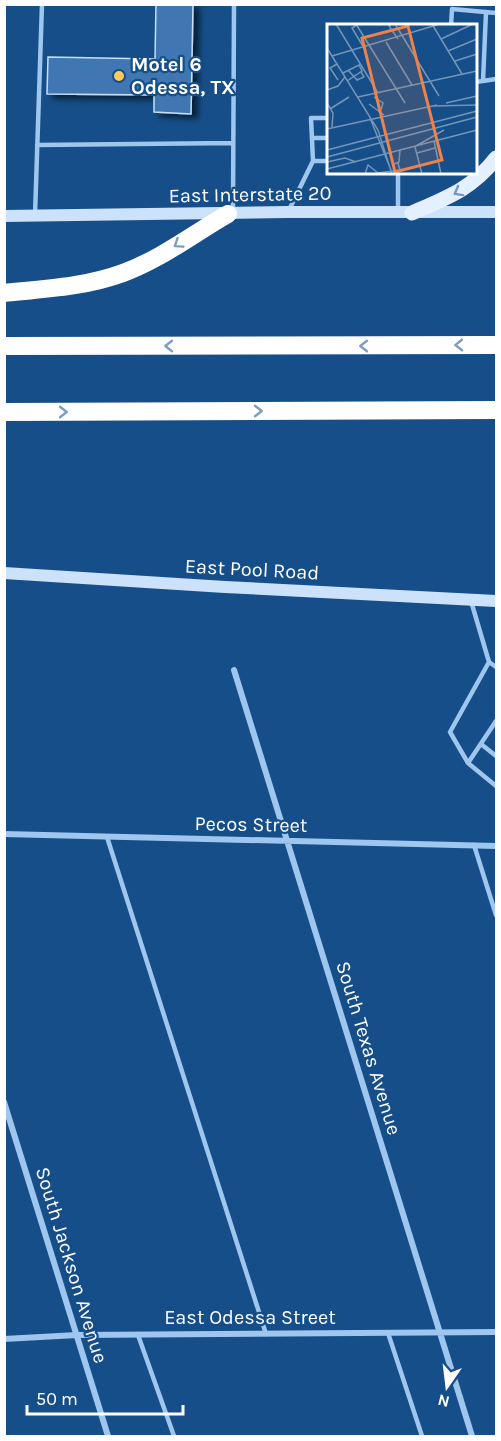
<svg xmlns="http://www.w3.org/2000/svg" width="501" height="1441" viewBox="0 0 501 1441" font-family="Karla,sans-serif">
<defs>
<filter id="shadow"><feDropShadow dx="6" dy="4" stdDeviation="3" flood-color="#0009"/></filter>
</defs>
<rect width="100%" height="100%" fill="#164e89"/>
<path fill="#3f77b2" stroke="#c4dffa" stroke-width="1.5" filter="url(#shadow)" d="M156,4H193L191,114L154,112V95L47,94L48,57L155,59Z"/>
<g fill="none" stroke-linecap="round" stroke-linejoin="round">
<path stroke="#9ec6ee" stroke-width="4.5" d="M451,26L452,9L496,13
M483,81L486,12
M476,82L496,79
M312,138H328
M37,145L233,143
M313,161L311,118H328
M398,172V212
M289,210L313,161H328
M233,212L234,4
M35,215L42,4
M471,601L489,662L496,667
M489,662L450,732L468,763L496,786
M481,744L496,756
M468,763L496,721
M107,837L266,1334
M474,845L496,915
M388,1333L422,1436
M138,1335L174,1436"/>
<path stroke="#9ec6ee" stroke-width="6" d="M234,670L472,1436
M4,834L496,846
M4,1102L108,1436
M4,1339L77,1335L496,1332"/>
<path stroke="#cbe2fa" stroke-width="12" d="M4,216L288,212H496
M4,573L225,587L496,601"/>
<path stroke="#e5f0ff" stroke-width="15" d="M412,213C446,198 472,189 496,158"/>
<path stroke="#fff" stroke-width="18" d="M4,293C44,289 85,287 123,273C161,259 193,234 228,214
M4,346L496,345
M4,412L496,410"/>
</g>
<defs><path id="oneway-chevron" d="M-2-3.5L2.5 0L-2 3.5" fill="none" stroke-width="1.6" stroke-linecap="round" stroke-linejoin="round" transform="scale(1.5)"/></defs>
<use stroke="#7397be" href="#oneway-chevron" transform="translate(458 192) rotate(151)"/>
<g stroke="#7f9ebe">
<use href="#oneway-chevron" transform="translate(178 244) rotate(146)"/>
<use href="#oneway-chevron" transform="translate(459 345) rotate(179)"/>
<use href="#oneway-chevron" transform="translate(169 346) rotate(180)"/>
<use href="#oneway-chevron" transform="translate(364 346) rotate(180)"/>
<use href="#oneway-chevron" transform="translate(258 411)"/>
<use href="#oneway-chevron" transform="translate(63 412)"/>
</g>
<circle fill="#ffc85b" stroke="#164e89" stroke-width="2" cx="119" cy="76" r="6"/>
<g text-anchor="middle" stroke-width="4.5" stroke-linejoin="round" paint-order="stroke">
<g font-size="20" font-weight="bold" fill="#fff" stroke="#164e89" text-anchor="start">
<text x="131" y="71">Motel 6<tspan x="131" dy="23">Odessa, TX</tspan></text>
</g>
<g font-size="20" fill="#fff" stroke="#164e89">
<text transform="translate(250 194) rotate(-1)" y="7">East Interstate 20</text>
<text transform="translate(252 569) rotate(3)" y="7">East Pool Road</text>
<text transform="translate(251 824) rotate(1)" y="7">Pecos Street</text>
<text transform="translate(369 1048) rotate(73)" y="7">South Texas Avenue</text>
<text transform="translate(72 1265) rotate(73)" y="7">South Jackson Avenue</text>
<text x="250" y="1324">East Odessa Street</text>
</g>
</g>
<g transform="translate(327 24)">
<rect width="150" height="150" fill="#164e89"/>
<path fill="none" stroke="#7395b8" stroke-width="1.5" d="M9,0L51,69M29,0L78,79M65,0L62,2L71,15M68,0L112,72M105,0L135,50M30,1L25,4L37,24M114,15L146,0M59,18L85,61M0,24L51,106L65,150M121,27L150,15M5,32L113,0M128,37L150,30M10,40L3,44L11,56M21,46L30,56L37,53L34,48M16,49L32,41L35,47L20,57M0,66L11,62L18,53M31,73L150,47M47,73L56,79L54,86M0,79L6,89L5,103M119,79L150,72M42,80L57,91M106,82L150,81M3,85L22,73M43,94L64,146M0,105L110,81M107,117L114,150M89,122L117,106M88,123L95,150M0,126L150,87M90,129L108,124M0,133L150,93M0,138L18,134L29,138M65,141L72,138L73,126M0,145L150,106M51,149L73,146L71,139M38,150L41,141L51,149"/>
<path fill="#ee8249" fill-opacity="0.15" stroke="#ee8249" stroke-width="3" d="M81,2L115,136L68,148L35,14Z"/>
<rect width="150" height="150" fill="none" stroke="#fff" stroke-width="3"/>
</g>
<rect width="501" height="1441" fill="none" stroke="#ffffff" stroke-width="12"/>
<g transform="translate(447 1387) rotate(194)" stroke="#164e89" stroke-width="4.5" paint-order="stroke">
<path d="M0-4.5L10 22L0 15L-10 22Z" fill="#ffffff"/>
<text y="-9" font-size="16" font-weight="bold" text-anchor="middle" fill="#ffffff">N</text>
</g>
<path d="M27 1405v9h156v-9" fill="none" stroke="#ffffff" stroke-width="3"/>
<text x="36" y="1405" font-size="18" fill="#ffffff" stroke="#164e89" stroke-width="4.5" paint-order="stroke">50 m</text>
</svg>
